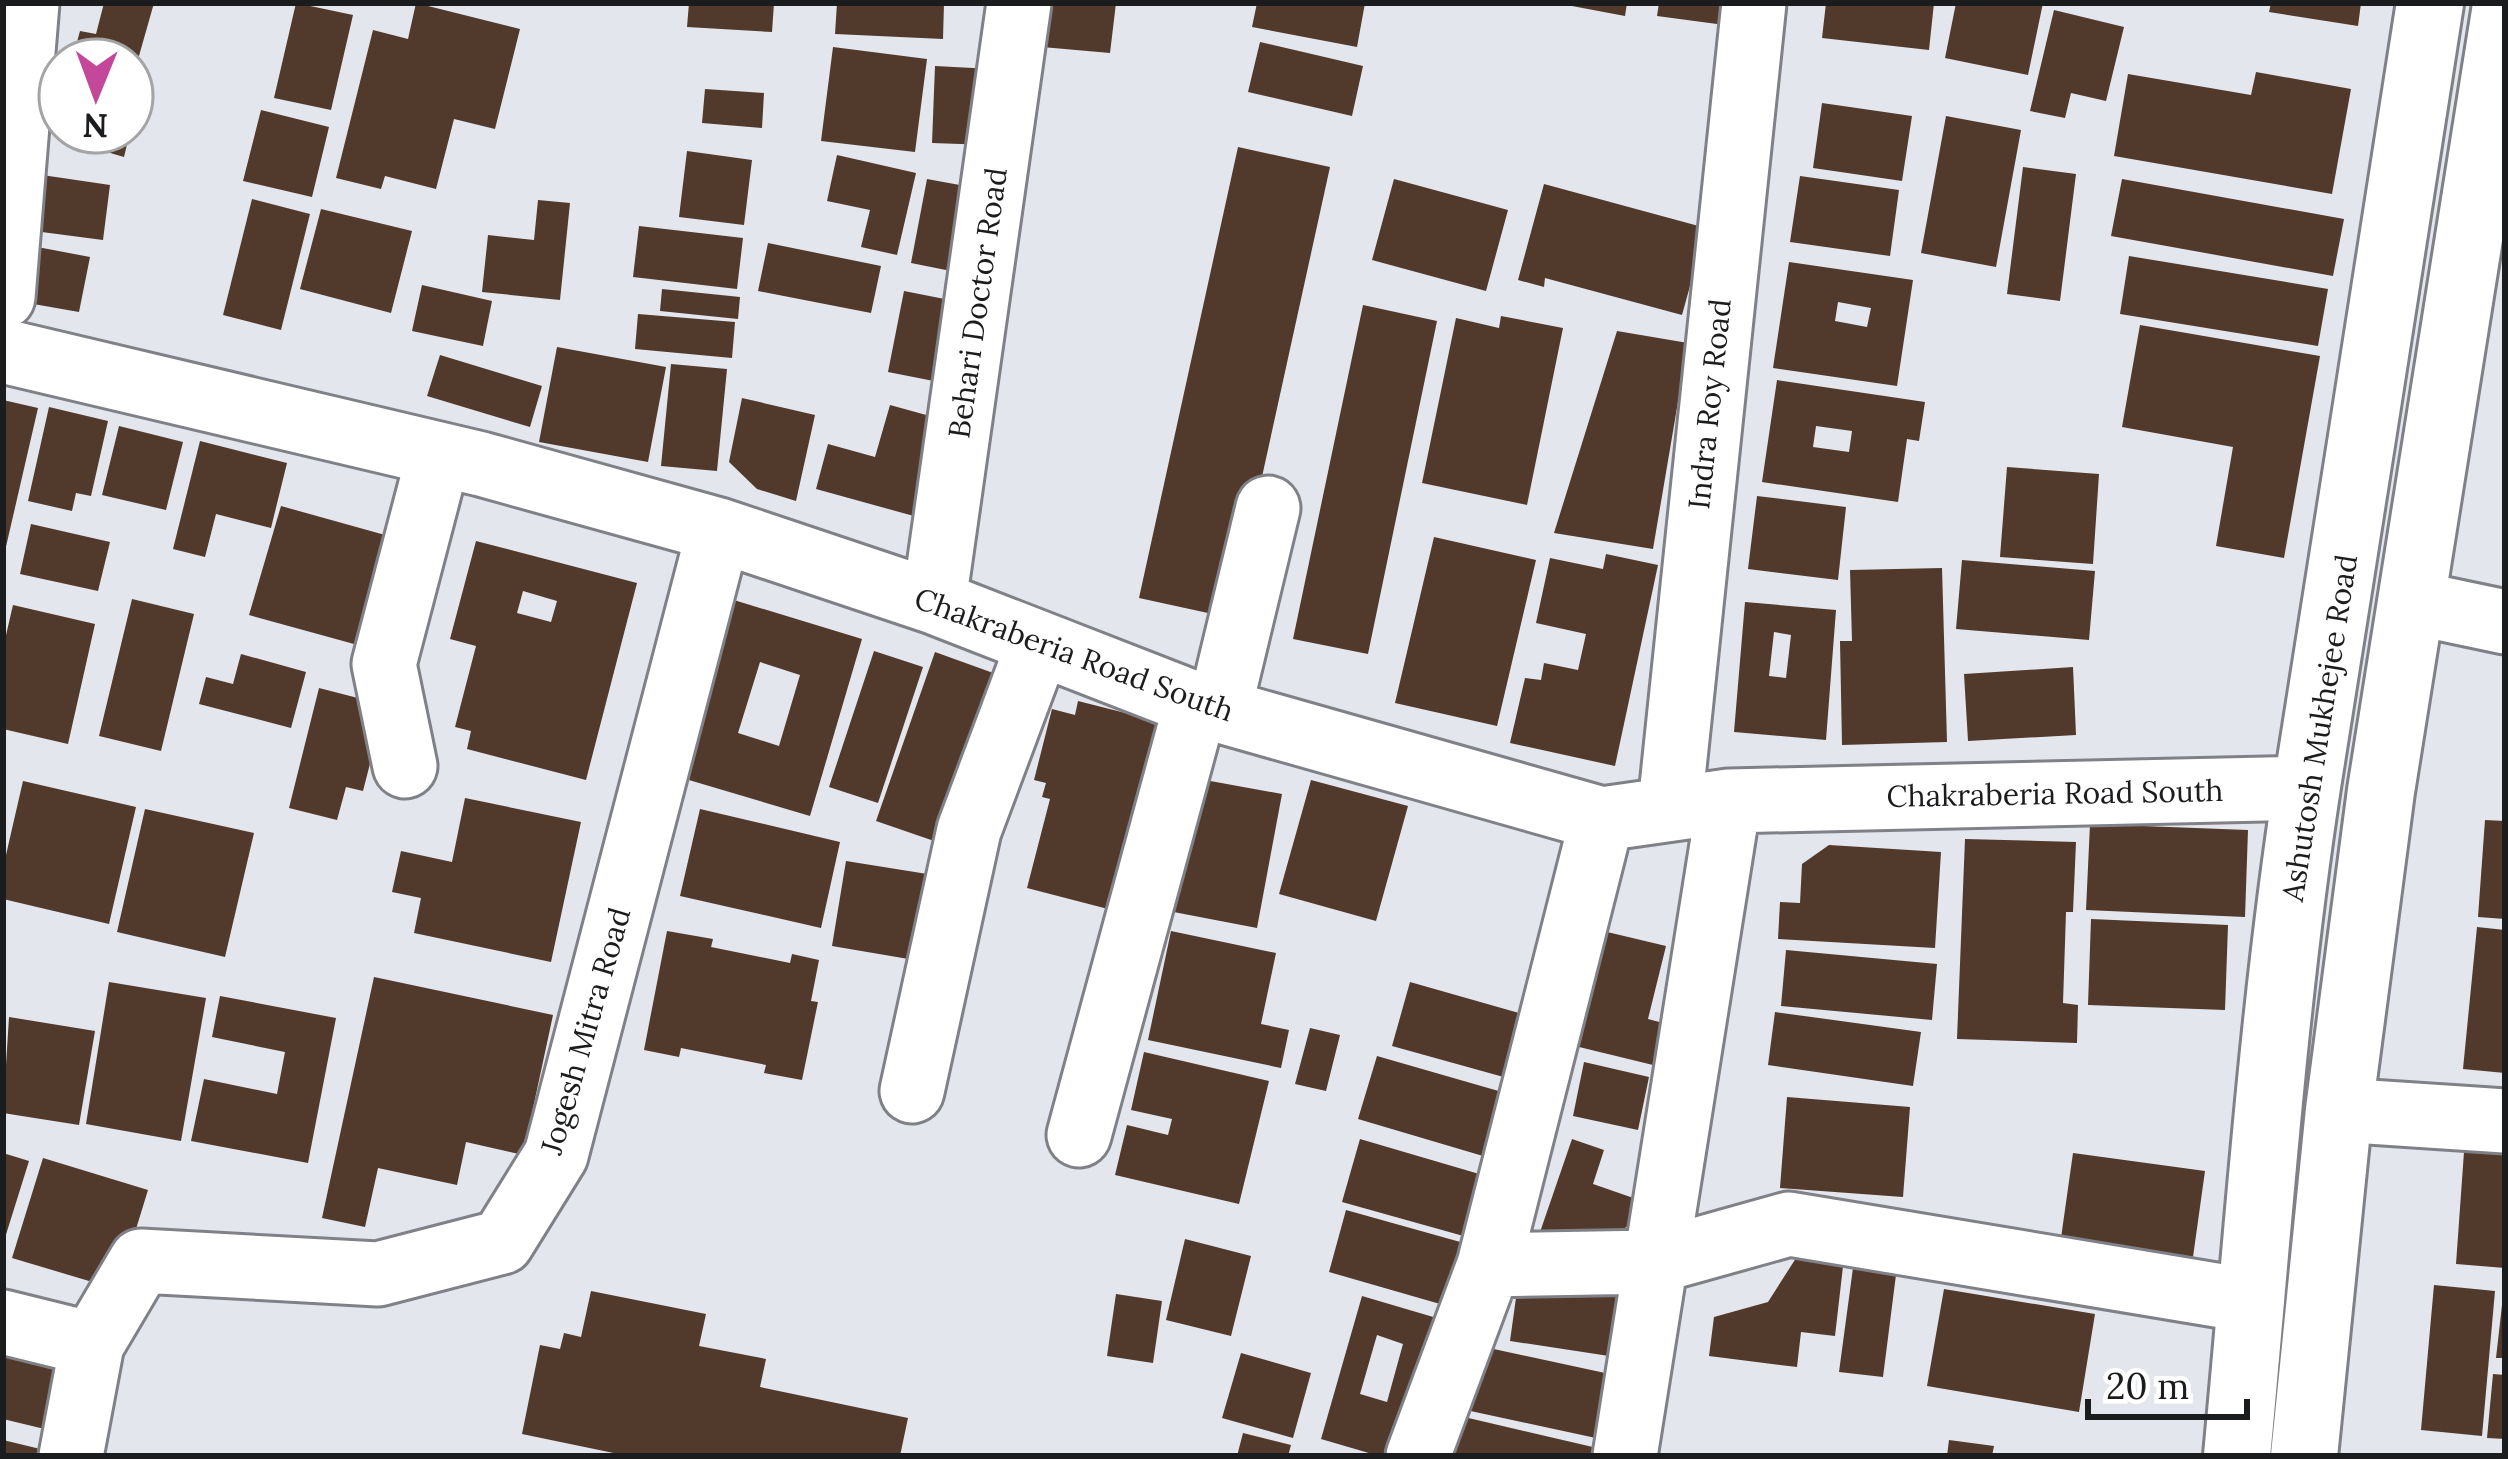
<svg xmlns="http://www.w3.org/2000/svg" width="2508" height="1459" viewBox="0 0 2508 1459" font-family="Lora,serif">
<rect width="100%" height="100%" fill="#e4e6ed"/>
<path fill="#51392b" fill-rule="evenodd" d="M104,3H154L133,77L132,60H72L80,31L96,34Z
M296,3L353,15L331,110L274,98Z
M416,3L520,29L495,129L454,119L436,189L385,176L381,189L336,178L373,30L408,39Z
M689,3H774L772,32L687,27Z
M837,3H944L943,39L835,34Z
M1046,3H1116L1110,53L1042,47Z
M1257,3H1365L1357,47L1252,27Z
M1556,3H1627L1625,16Z
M1659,3H1735L1732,26L1657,16Z
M1826,3H1934L1929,50L1822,38Z
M1956,3H2043L2028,75L1945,58Z
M2271,3H2361L2358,26L2269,12Z
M2054,10L2124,27L2106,101L2071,93L2065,118L2030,111Z
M1260,42L1363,66L1352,116L1248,92Z
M833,47L927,59L915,152L821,141Z
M935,66L992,69L989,145L932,143Z
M2256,72L2351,89L2332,194L2114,156L2128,74L2251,95Z
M705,89L764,93L762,128L702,123Z
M1822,103L1912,116L1902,181L1813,168Z
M261,110L329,127L312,197L243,181Z
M1946,116L2021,130L1996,267L1921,253Z
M79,132H130L124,157L76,143Z
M1238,147L1330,167L1231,618L1139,598Z
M687,151L752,160L744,225L679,217Z
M837,155L916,173L897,255L861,247L870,210L827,201Z
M2023,167L2076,174L2060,301L2007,294Z
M42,175L110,185L103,240L34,231Z
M1800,176L1899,190L1890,256L1790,242Z
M927,179L987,190L971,275L911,263Z
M1394,179L1508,210L1486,291L1372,260Z
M2122,179L2344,219L2333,276L2111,236Z
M1544,184L1706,228L1682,315L1545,278L1544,287L1518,280Z
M252,199L310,214L281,330L223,315Z
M538,200L570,203L560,300L482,292L488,235L534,240Z
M321,209L412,231L391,313L300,289Z
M639,226L743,238L737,289L633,277Z
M768,243L881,266L871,313L758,291Z
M32,246L90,257L79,312L22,302Z
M2129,256L2328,289L2318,346L2120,314Z
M1789,262L1913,280L1897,386L1773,368ZM1838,302L1871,308L1867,327L1835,321Z
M422,285L492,301L483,346L412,331Z
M662,289L740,297L738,319L660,311Z
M904,291L975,305L959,386L888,372Z
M1363,305L1437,321L1368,654L1293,639Z
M638,314L735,322L732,358L635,349Z
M1501,316L1563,328L1527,505L1422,483L1456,318L1499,328Z
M2140,325L2320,356L2284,558L2216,546L2233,447L2122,427Z
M1617,331L1688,343L1653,549L1554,533Z
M557,347L666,367L648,462L539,442Z
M440,355L542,386L530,427L427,396Z
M671,364L727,369L717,471L661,466Z
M1777,380L1925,402L1919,441L1907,439L1898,502L1762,482ZM1816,426L1852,431L1849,452L1813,447Z
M742,398L815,415L796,501L757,489L729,462Z
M3,400L38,408L5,551H3Z
M890,405L948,421L921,518L816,489L828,444L875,457Z
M49,407L108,421L91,496L76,493L72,511L28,501Z
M119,426L183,442L166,510L102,495Z
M200,441L287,463L271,528L216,514L205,557L173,549Z
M2007,467L2099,474L2093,564L2000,557Z
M1757,496L1846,507L1838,580L1748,569Z
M281,506L385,535L354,644L249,615Z
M31,524L110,542L98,591L20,574Z
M1434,537L1536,560L1497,726L1395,703Z
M476,541L637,583L586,780L467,749L471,731L455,727L476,646L450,639ZM523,591L557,601L551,622L517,613Z
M1606,554L1658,565L1615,766L1510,743L1525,678L1541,680L1544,663L1578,670L1586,634L1536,623L1550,558L1603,569Z
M1962,560L2095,571L2089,640L1956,629Z
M1942,568L1947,742L1842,745L1840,641H1852L1850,570Z
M724,597L862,639L810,816L672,775ZM760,662L800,675L779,746L738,733Z
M132,599L194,614L161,751L99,736Z
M1745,602L1836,610L1826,740L1734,732ZM1774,632L1791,635L1786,678L1769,676Z
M13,605L95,624L68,744L3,729V648Z
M874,651L923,667L878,803L829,787Z
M935,652L996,674L937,842L876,821Z
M241,654L306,672L291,728L199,704L206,677L233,684Z
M2073,667L2076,735L1968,741L1964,674Z
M319,688L385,705L363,791L346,787L337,820L289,808Z
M1078,701L1153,720L1164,744L1146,811L1135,808L1108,909L1027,888L1050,799L1042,797L1046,783L1034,780L1052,709L1075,715Z
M1183,776L1282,794L1257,928L1158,909Z
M1311,780L1408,806L1376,921L1279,894Z
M23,781L136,807L109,924L3,899V868Z
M465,798L581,822L551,962L414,933L421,898L392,892L401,851L452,862Z
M145,809L254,833L225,957L117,932Z
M700,809L840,842L821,928L680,896Z
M2485,820L2505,821V919L2478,917Z
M2090,824L2248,830L2245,917L2086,910Z
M1965,839L2076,842L2073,912H2066L2063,1003L2078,1005L2077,1043L1957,1039Z
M1829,845L1941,852L1935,948L1778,939L1780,902L1800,903L1802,864Z
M846,861L946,877L932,963L832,946Z
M2091,919L2228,925L2225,1010L2088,1005Z
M2477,927L2505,930V1073L2463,1069Z
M667,931L713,939L711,947L790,963L792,954L819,960L811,1001L818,1002L802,1080L764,1073L766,1065L681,1048L679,1057L644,1050Z
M1171,931L1276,953L1261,1024L1289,1030L1281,1068L1148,1040Z
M1603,931L1666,946L1648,1019L1663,1023L1653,1065L1575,1046Z
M1786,950L1937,964L1932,1020L1781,1006Z
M374,977L553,1015L523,1155L466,1142L457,1185L378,1168L365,1227L322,1218Z
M109,982L206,998L181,1141L86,1124Z
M1410,982L1537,1018L1518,1081L1392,1046Z
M220,996L336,1018L308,1163L191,1141L204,1079L277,1094L285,1052L212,1037Z
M1775,1012L1921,1032L1913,1086L1768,1065Z
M9,1017L95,1031L79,1125L3,1113Z
M1310,1028L1340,1035L1326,1091L1295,1084Z
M1144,1052L1269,1081L1239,1204L1115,1175L1127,1125L1168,1135L1172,1119L1131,1110Z
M1377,1056L1502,1092L1483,1156L1358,1119Z
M1584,1062L1649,1077L1638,1130L1573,1116Z
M1787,1097L1910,1107L1903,1197L1780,1188Z
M2465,1138L2505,1141V1268L2456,1264Z
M1360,1139L1486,1176L1467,1237L1342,1202Z
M1572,1139L1604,1150L1593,1184L1642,1201L1635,1223L1581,1249L1539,1235Z
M3,1153L29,1161L4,1241H3Z
M2073,1153L2205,1171L2193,1257L2061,1238Z
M43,1158L148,1190L128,1255L89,1281L12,1258Z
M1346,1210L1471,1245L1454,1308L1329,1272Z
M1185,1239L1251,1256L1231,1336L1166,1320Z
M1805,1244L1845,1249L1835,1336L1801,1332L1797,1367L1709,1356L1714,1317L1768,1302Z
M1855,1253L1898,1259L1883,1377L1839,1372Z
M1519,1276L1618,1290L1609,1356L1510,1341Z
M2434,1285L2495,1291L2482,1436L2421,1430Z
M1944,1289L2095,1314L2079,1412L1927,1386Z
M591,1291L706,1314L699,1346L766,1359L760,1387L908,1418L900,1456H628L522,1434L540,1345L560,1349L564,1333L581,1337Z
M1116,1294L1162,1301L1153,1363L1107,1356Z
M1362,1296L1440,1319L1401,1456H1379L1321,1439ZM1377,1335L1403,1344L1387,1402L1360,1394Z
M2502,1305H2505V1358H2496Z
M3,1334L74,1351L57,1432L3,1419Z
M1466,1343L1619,1376L1605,1440L1452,1407Z
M1241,1353L1311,1373L1293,1438L1222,1418Z
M2493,1374L2505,1375V1439L2487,1438Z
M1447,1413L1610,1451L1609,1456H1437Z
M1243,1433L1291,1445L1288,1456H1237Z
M3,1440L61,1454L60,1456H3Z
M1949,1440L1994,1446L1992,1456H1947Z"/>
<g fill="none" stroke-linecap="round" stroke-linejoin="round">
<g stroke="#7f8187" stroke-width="69">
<path id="minor" d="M3,297L27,3
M3,351L481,464L719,530L934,602L1196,704L1602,819L1729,801L2307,788
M934,602L1019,3
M2415,603L2505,622
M1219,711L1268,508
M405,766L384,664L439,454
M1670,806L1754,3
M912,1091L969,830L1039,643
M2339,1110L2505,1121
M1079,1135L1196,704
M1489,1265L1653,1262L1789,1224L2252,1301
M3,1322L92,1344
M71,1456L92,1344L141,1261L378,1274L502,1242L556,1155L719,530
M1418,1456L1489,1265L1602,819
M1625,1456L1729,801"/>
</g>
<g stroke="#7f8187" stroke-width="72">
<path id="major" d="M2237,1456C2258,1233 2273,1008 2307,786C2347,525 2391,264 2430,3
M2304,1456L2339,1110L2381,791L2505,12"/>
</g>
<use href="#minor" stroke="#fff" stroke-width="63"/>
<use href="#major" stroke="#fff" stroke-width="66"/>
</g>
<g text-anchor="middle" stroke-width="12" stroke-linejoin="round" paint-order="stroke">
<g font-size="30" fill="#1b1c1e" stroke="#fff">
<text transform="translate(978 303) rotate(-82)" y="10">Behari Doctor Road</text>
<text transform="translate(1710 404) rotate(-84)" y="10">Indra Roy Road</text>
<text transform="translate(1074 655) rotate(20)" y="10">Chakraberia Road South</text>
<text transform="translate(2320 728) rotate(-81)" y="10">Ashutosh Mukhejee Road</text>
<text transform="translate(2055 794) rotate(-1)" y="10">Chakraberia Road South</text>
<text transform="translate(586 1031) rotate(-74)" y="10">Jogesh Mitra Road</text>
</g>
</g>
<rect width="2508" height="1459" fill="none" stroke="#1b1c1e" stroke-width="12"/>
<g transform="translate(96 96) rotate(181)"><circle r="57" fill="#ffffff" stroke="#a4a4a5" stroke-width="3"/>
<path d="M0-9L21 45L0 30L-21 45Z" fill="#c34899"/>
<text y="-18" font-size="33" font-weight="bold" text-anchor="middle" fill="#1b1c1e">N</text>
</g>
<path d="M2088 1399v18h159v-18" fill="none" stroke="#1b1c1e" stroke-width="6"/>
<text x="2106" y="1399" font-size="36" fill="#1b1c1e" stroke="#ffffff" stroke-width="9" paint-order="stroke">20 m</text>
</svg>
